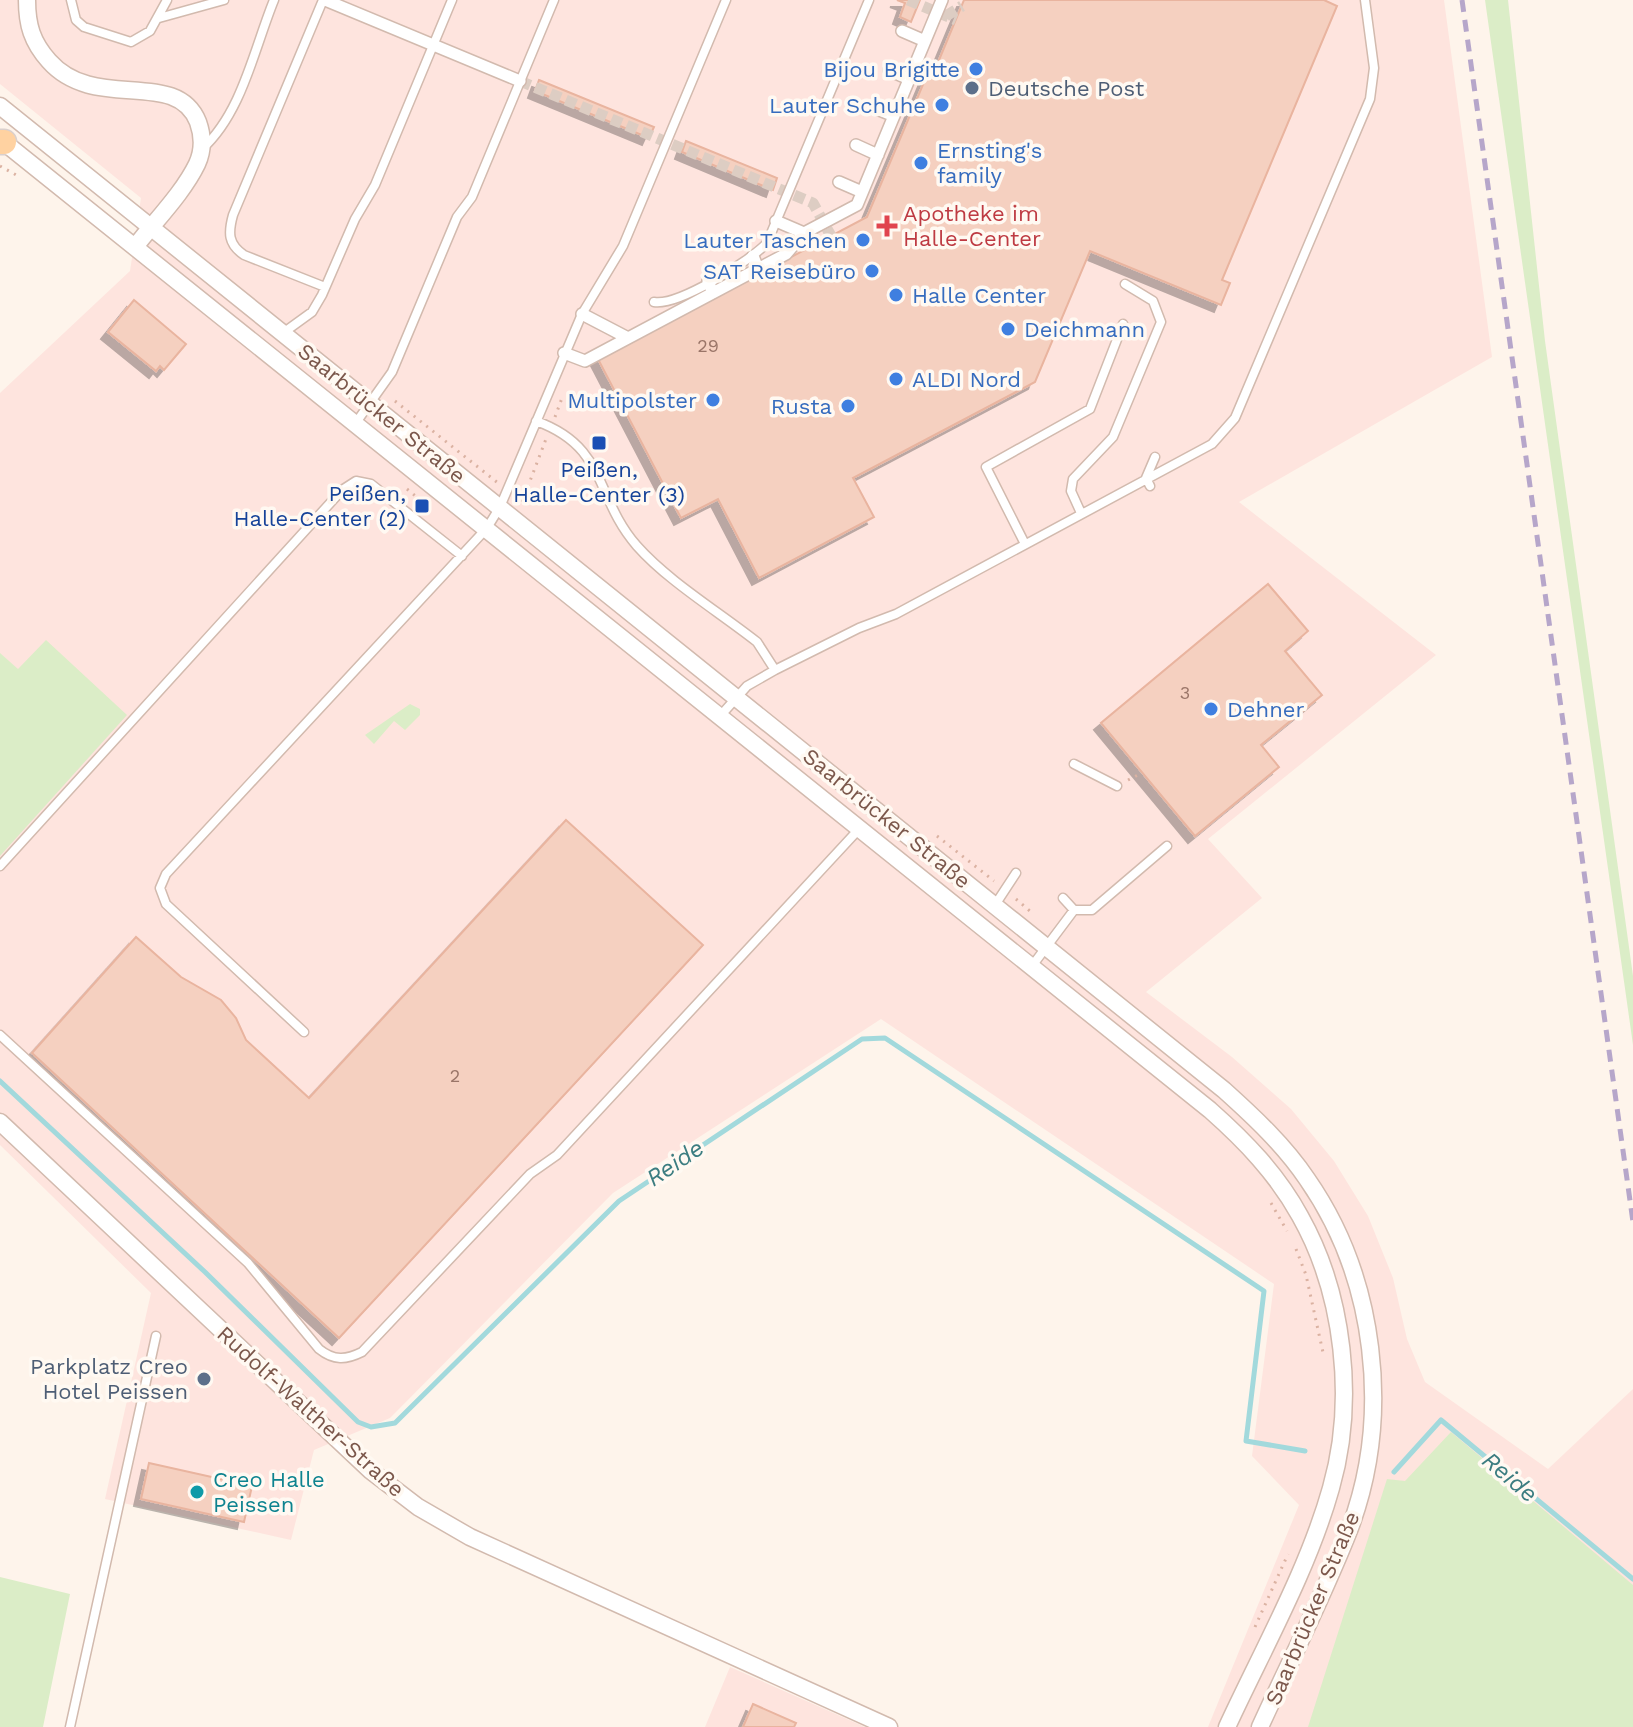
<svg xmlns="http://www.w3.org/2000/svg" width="1633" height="1727" viewBox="0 0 1633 1727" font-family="'Work Sans',sans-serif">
<defs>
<filter id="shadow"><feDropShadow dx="-7" dy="7" stdDeviation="0" flood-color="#0004"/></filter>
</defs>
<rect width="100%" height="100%" fill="#fef4eb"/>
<path fill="#fee4de" d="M0,0H1444L1492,357L1239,502L1436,655L1208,839L1262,898L1146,992L1232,1057L1291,1109L1334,1161L1368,1216L1393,1278L1407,1339L1425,1382L1548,1469L1633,1389V1727H1208L1299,1505L1252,1456L1274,1284L881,1019L613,1193L390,1418L314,1450L291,1540L105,1499L151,1293L0,1145V393L130,271L141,198L0,84Z
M730,1667L865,1727H705Z"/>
<path fill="#dbedc7" d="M1485,0H1508L1545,341L1633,976V1045Z
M46,640L127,715L0,856V653L18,669Z
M410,704L420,709V715L405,730L394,721L374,744L365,735Z
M1451,1432L1633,1585V1727H1308L1387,1479L1405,1481Z
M0,1577L70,1594L43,1727H0Z"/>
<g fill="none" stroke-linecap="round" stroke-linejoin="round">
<path stroke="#a2d9dc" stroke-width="5" d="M0,1081L205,1272L358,1422L371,1427L395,1423L619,1201L862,1039L885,1038L1264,1291L1246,1441L1305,1451
M1394,1472L1441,1420L1633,1579"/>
</g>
<path fill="#f5d0c0" stroke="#e9b49f" stroke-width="2" filter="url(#shadow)" d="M897,0H920L911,22L900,17L905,3Z
M964,0H1324L1337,6L1222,280L1230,283L1221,305L1090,251L1035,382L853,478L874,517L759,578L718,499L681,518L598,359L867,217L927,75L932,77Z
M539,80L654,127L649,138L535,91Z
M686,141L777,178L773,190L682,152Z
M134,300L186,344L164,370L160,366L156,371L108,332Z
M1268,584L1308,631L1285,651L1322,695L1261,745L1279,767L1195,836L1101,723Z
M566,820L703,945L339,1338L32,1053L136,937L181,977L221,1000L236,1018L246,1040L309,1098Z
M149,1463L252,1486L244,1522L141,1499Z
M753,1704L796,1723L794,1727H743Z"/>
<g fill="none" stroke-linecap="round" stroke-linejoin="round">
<path stroke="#ddcdc3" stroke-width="11" stroke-dasharray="11 5.5" stroke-linecap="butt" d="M908,0L956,20
M946,16L962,6
M520,81L813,203L831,236"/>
<g stroke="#d2baae" stroke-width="11">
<path id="service" d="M71,0L76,20L84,27L131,42L150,31L167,0
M323,0L233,215C228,233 228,244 244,255L325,287
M159,18L224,0
M202,149C242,113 254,49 274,0
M654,302C678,306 749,262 767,243L869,0
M283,333L312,312L322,295L355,219L375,185L452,0
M536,421C608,447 594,497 637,546C668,581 719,612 757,642L775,670L747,686L721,715
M355,424L392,372L457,217L472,197L554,0
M1150,486L1146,478L1155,457
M1081,513L1071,491L1073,479L1113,437L1161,322L1153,301L1125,284
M1025,544L986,467L1090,409L1123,324
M775,670L859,628L896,614L1212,444L1235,418L1370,99L1374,68L1365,0
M1074,764L1117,786
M0,866L342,490L356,481L371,484L462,556
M1063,898L1074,910
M995,905L1016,873
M1032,966L1074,910H1092L1167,846
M304,1032L166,904L160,888L166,874L487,528L500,507L582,314L623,246L726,0
M0,1035L248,1263L319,1349C334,1361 346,1360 362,1352L530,1174L557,1155L860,828
M70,1727L156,1336"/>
</g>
<g stroke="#d2baae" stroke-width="14">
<path id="pedestrian" d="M325,0L520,81
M902,31L925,41
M889,70L909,79
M872,107L894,116
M856,145L878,155
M839,182L862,192
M776,221L804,233
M753,256L758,269
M708,281L713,293
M582,314L628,338
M564,353L585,361L786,254L804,233L857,205L942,0"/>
</g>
<g stroke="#d2baae" stroke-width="19">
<path id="minor" d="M27,0C27,25 32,42 49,61C95,113 176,67 198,122C203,136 203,151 197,164C183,193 155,221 135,247
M0,106L1224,1090C1254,1117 1284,1145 1307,1179C1376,1278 1392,1415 1350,1528C1324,1595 1290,1661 1260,1727
M0,139L1210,1110C1245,1141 1277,1174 1300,1216C1344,1294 1356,1401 1331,1488C1308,1570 1263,1649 1227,1727
M0,1122L371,1471L418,1507L470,1537L889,1727"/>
</g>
<g stroke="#dad0cd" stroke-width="27">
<path id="primary" d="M0,142H4"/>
</g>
<path stroke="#dbb2a2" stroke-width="3" stroke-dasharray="2 6" stroke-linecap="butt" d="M0,166L18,176
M395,401L498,483
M555,417L562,398
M407,489L419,499
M522,502L546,439
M1128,780L1142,773
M937,836L994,881
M1016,899L1031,912
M1271,1203L1287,1231
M1296,1249L1306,1275L1324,1357
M1255,1627L1288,1554"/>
<use href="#service" stroke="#fff" stroke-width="8"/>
<use href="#pedestrian" stroke="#fff" stroke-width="11"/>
<use href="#minor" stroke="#fff" stroke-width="16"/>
<use href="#primary" stroke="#ffd2a1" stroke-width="24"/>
<path stroke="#b6a6ca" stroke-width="5" stroke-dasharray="12 8" stroke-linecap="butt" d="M1462,0L1633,1222"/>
</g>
<g fill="#3f7fe0" stroke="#fff9f2" stroke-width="3">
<circle cx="976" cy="69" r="8"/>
<circle cx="942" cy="105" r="8"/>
<circle cx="921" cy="163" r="8"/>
<circle cx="863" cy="240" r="8"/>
<circle cx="872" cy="271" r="8"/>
<circle cx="896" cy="295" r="8"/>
<circle cx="1008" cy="329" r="8"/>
<circle cx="896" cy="379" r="8"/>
<circle cx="713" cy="400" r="8"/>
<circle cx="848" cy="406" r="8"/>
<circle cx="1211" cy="709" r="8"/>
</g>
<g fill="#5c6f8a" stroke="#fff9f2" stroke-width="3">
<circle cx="972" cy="88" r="8"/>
<circle cx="204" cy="1379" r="8"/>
</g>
<path fill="#e0444e" stroke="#fff9f2" stroke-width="3" d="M883 214h8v8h8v8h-8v8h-8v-8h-8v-8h8z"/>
<g fill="#1a4fb4" stroke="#fff9f2" stroke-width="3">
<rect x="591" y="435" width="16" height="16" rx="4"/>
<rect x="414" y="498" width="16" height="16" rx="4"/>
</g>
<circle fill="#0f9aa8" stroke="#fff9f2" stroke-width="3" cx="197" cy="1492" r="8"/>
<g text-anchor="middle" stroke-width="7" stroke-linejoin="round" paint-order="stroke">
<g font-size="18" fill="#9a7568">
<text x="708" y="352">29</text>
<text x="1185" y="699">3</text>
<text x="455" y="1082">2</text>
</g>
<g font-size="22" fill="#366cbe" stroke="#fff9f2" text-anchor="end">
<text x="960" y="77">Bijou Brigitte</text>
<text x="926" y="113">Lauter Schuhe</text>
<text x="937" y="158" text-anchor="start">Ernsting's<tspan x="937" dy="25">family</tspan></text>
<text x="847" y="248">Lauter Taschen</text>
<text x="856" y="279">SAT Reisebüro</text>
<text x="912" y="303" text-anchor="start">Halle Center</text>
<text x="1024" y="337" text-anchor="start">Deichmann</text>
<text x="912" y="387" text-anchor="start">ALDI Nord</text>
<text x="697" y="408">Multipolster</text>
<text x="832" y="414">Rusta</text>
<text x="1227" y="717" text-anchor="start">Dehner</text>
</g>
<g font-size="22" fill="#4e5e75" stroke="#fff9f2" text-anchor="start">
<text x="988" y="96">Deutsche Post</text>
<text x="188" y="1374" text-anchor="end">Parkplatz Creo<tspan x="188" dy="25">Hotel Peissen</tspan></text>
</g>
<g font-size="22" fill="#be3a42" stroke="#fff9f2" text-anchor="start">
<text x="903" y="221">Apotheke im<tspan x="903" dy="25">Halle-Center</tspan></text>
</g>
<g font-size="22" fill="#7b574b" stroke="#fff9f2">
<text transform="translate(382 413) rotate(39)" y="8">Saarbrücker Straße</text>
<text transform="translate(887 818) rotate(39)" y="8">Saarbrücker Straße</text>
<text transform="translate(311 1411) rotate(42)" y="8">Rudolf-Walther-Straße</text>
<text transform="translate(1312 1608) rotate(-67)" y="8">Saarbrücker Straße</text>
</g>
<g font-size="22" fill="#164399" stroke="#fff9f2">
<text x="599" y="477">Peißen,<tspan x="599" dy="25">Halle-Center (3)</tspan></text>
<text x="406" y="501" text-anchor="end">Peißen,<tspan x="406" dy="25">Halle-Center (2)</tspan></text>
</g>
<g font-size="22" fill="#0d838f" stroke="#fff9f2" text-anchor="start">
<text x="213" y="1487">Creo Halle<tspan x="213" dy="25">Peissen</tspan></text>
</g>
<g font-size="24" font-style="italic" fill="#3c7d81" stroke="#fff9f2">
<text transform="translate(675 1163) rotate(-34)" y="8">Reide</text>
<text transform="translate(1510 1477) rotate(40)" y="8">Reide</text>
</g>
</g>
</svg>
